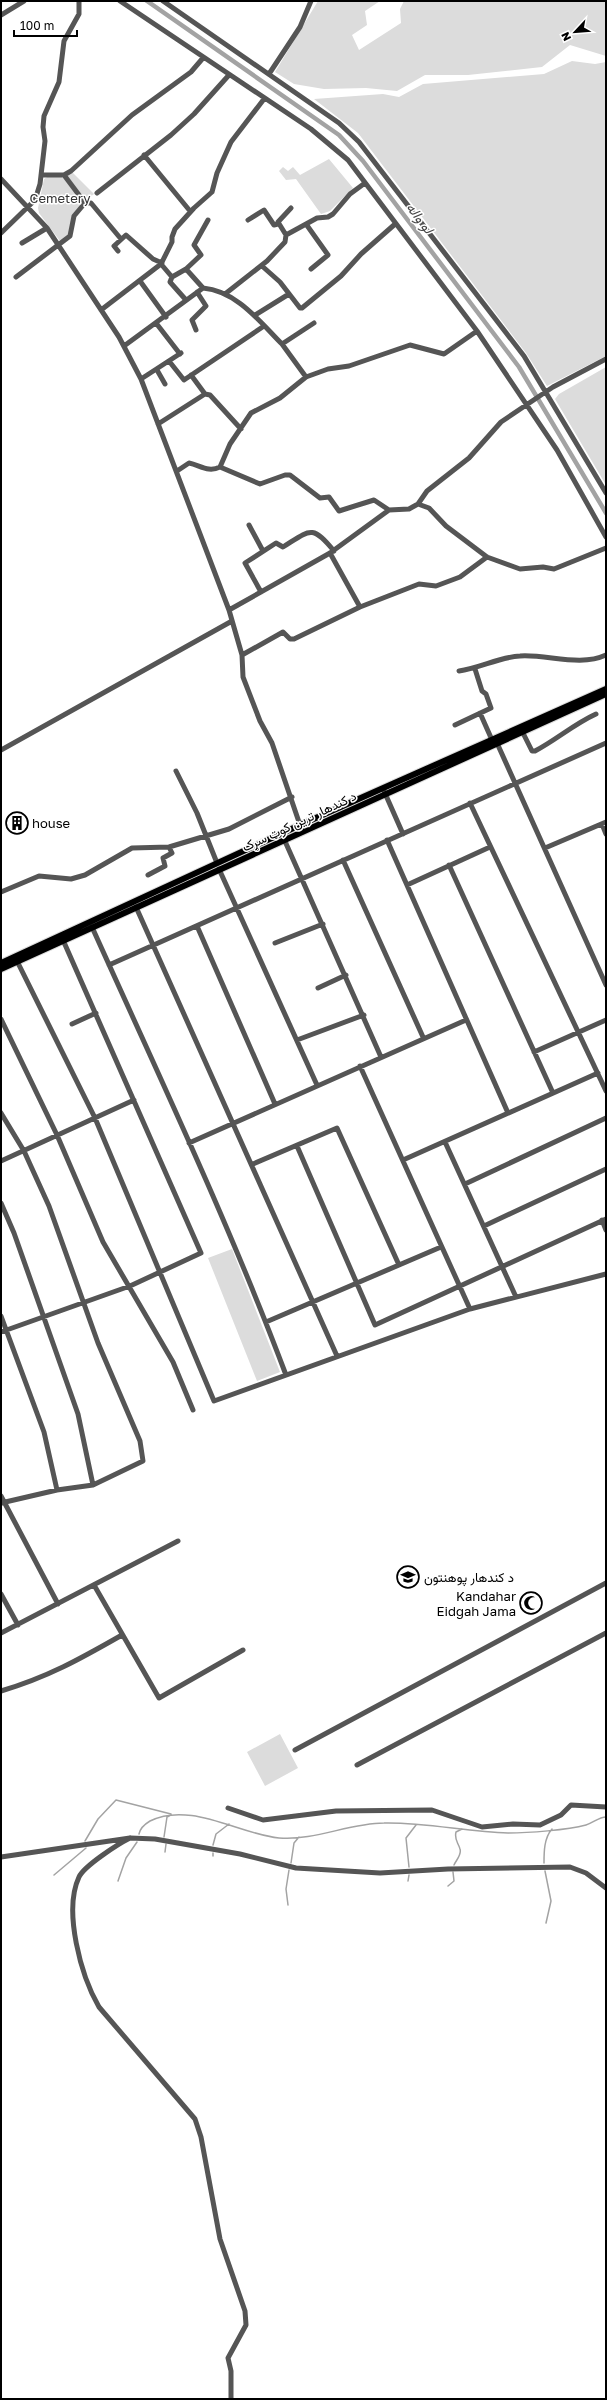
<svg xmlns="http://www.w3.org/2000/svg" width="607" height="2400" viewBox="0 0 607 2400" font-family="'Golos Text',Vazirmatn,sans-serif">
<rect width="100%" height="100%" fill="#fff"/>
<path fill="#dcdcdc" d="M318,1H380L365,11L367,25L352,35L359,50L401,23L400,9L404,1H606V56L570,45L542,67L468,75H425L397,91L366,88L324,89L294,84L275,72Z
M572,61L595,64L606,62V356L547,386L526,353L358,133L314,99L383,94L399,97L423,84L544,74Z
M329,159L353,188L330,211L321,214L296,179L286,180L279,171L283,167L288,171L293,167L300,175Z
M54,173L63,178L73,173L94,194C75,208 72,213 69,236L60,241L39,213L38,208L44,179Z
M606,367V485L555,399L559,394Z
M232,1249L280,1372L257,1381L208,1258Z
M280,1734L298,1768L265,1786L247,1752Z"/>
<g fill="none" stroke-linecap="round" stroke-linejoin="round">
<path stroke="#a3a3a3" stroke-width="1.5" d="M139,1834C140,1829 145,1824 150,1821C190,1801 239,1834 279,1838C315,1841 349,1823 384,1823C425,1822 467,1832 508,1833C529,1833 567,1830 586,1825C593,1823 599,1817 606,1817
M164,1837L167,1817L171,1815
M85,1841L98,1819L116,1800L171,1814
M213,1845L216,1834L229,1824
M165,1852L166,1844
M213,1856V1853
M291,1863L294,1843L299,1837
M544,1863C544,1852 544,1838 552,1829
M454,1865C456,1860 462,1855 460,1849C458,1842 454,1840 456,1832L462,1829
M409,1867L406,1838L416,1825
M545,1871L551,1901L546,1923
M54,1875L86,1848
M118,1881L126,1858L137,1842
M408,1881L409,1875
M448,1886L454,1881L453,1872
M288,1905L286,1889L289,1870"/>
<path stroke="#a3a3a3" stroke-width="4.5" d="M147,1L339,135L363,161L519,367L606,513"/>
<g stroke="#dbdbdb" stroke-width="8">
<path id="major" d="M1,963L300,825L606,689
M1,969L606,694"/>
</g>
<path stroke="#555" stroke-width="5" d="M120,1L311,129L348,160L477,331L557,450L606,537
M163,1L339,123L359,142L524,356L606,493
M1,15L24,1
M269,74L300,27L311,1
M144,155L190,211
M41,175H64L71,171L132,115L191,72L203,58
M64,175L85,203H91L121,239
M1,179L47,228L119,337L141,379L229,610L242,655L243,677L260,721L272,743L300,825
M97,193L171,135L194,114L229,75
M248,220L264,210L274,225L278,224
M306,224L328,255L311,269
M1,233L35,200L40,184L45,141L43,127L44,116L59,82L64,41L79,14V1
M286,235L278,222L291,208
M22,243L47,228
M118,251L114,246L126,235L153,259L162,263
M161,264L172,277
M262,266L280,282L300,308H302L341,276L361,254L394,225
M186,269L201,255L194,245L208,220
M16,277L70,236L74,216L85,203
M140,281L166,317
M225,294L267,261L285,242L286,235L317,218L328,217L333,214L350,194L365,183
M186,300L170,282L172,277L186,269L203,288
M101,310L161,264L172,242V237L175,229L194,208L212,192L217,173L231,142L264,99
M255,315L289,294
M156,323L180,354
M196,330L192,320L206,306L197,292
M282,344L306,377
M124,346L203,288C237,291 260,322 282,344L314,323
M169,361L184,380L264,326
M157,370L165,384
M191,375L205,394L210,395L241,429
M141,379L181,353
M158,424L205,394
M220,467L260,484L285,475H290L320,498L329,497L339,511L374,500L389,510
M177,471L189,463C200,465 208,473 220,467L230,444L251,413L280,398L306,377L328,369L349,366L410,345L444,354L477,331
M418,504L429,508L446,526L487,557L520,569L543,567L554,569L606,548
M249,525L263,551
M330,553L360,607
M261,592L245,563L276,543L283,547C310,530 312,524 334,551
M229,610L330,553L389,510L409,509L418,504L427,491L469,458L501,422L553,387L606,359
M242,655L283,632L290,639H294L360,607L419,584L436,586L460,577L487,557
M459,671C480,668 500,657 520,656C547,654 580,667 606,655
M480,713L492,740
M455,725L491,708L486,694L482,691L475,669
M522,731L532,751H535C556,740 574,724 596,714
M497,743L606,985
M1,750L232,621
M176,771L197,813L217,863
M384,791L403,834
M470,803L606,1091
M602,824L606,834
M284,839L381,1057
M387,840L508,1113
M545,848L606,822
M343,860L423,1037
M449,865L553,1093
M219,869L317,1085
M148,875L165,866L163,858L172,853L169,847
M407,885L490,847
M1,892L39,876L71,879L85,875L132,848L169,847L229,829L292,797
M136,907L337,1356
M197,926L275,1104
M92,927C159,1076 229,1223 286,1375
M275,943L323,924
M17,961L95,1118L214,1401L470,1309L606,1274
M109,965L606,743
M318,988L346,975
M1,1019L57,1135L103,1242L173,1362L193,1410
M72,1024L96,1013
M297,1040L364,1015
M534,1052L606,1020
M360,1066L470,1309
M1,1113L24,1151L49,1206L98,1343L140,1441L143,1461L93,1485L57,1490L1,1503
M445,1142L516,1297
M189,1143L466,1020
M297,1146L375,1325L606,1219
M403,1160L598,1073
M1,1161L134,1100
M253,1164L337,1128L399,1265
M465,1184L606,1118
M1,1203L14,1233L78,1414L93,1485
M602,1220L606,1230
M484,1226L606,1169
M1,1316L44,1432L57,1490
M266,1322L441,1247
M1,1332L130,1286L201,1253L63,940
M1,1496L58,1604
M94,1585L159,1698L243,1650
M1,1594L18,1625
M1,1633L178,1541
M1,1691C48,1677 80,1659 122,1635
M295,1750L606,1583
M357,1765L606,1633
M228,1808L263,1820L336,1811L432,1810L482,1827L513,1824L540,1825L561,1815L571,1805L606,1807
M130,1838C118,1844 84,1866 79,1877C63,1911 81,1976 99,2007L195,2119L201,2137L220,2239L245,2311L246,2325L228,2358L231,2371V2399
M1,1857L130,1838L155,1839L240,1854L296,1868L380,1873L448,1869L570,1867L586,1873L606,1888"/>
<use href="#major" stroke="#000" stroke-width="6"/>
</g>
<defs>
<g id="building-ring" transform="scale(1.15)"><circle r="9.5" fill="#fff" stroke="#000" stroke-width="1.5"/><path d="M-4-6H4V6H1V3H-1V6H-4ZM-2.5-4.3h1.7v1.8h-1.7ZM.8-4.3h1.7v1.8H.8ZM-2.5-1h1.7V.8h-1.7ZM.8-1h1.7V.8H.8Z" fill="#000"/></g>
<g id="university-ring" transform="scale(1.15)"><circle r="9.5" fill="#fff" stroke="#000" stroke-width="1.5"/><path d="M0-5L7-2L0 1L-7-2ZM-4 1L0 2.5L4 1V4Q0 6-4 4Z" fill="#000"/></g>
<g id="mosque-ring" transform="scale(1.15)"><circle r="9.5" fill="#fff" stroke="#000" stroke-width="1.5"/><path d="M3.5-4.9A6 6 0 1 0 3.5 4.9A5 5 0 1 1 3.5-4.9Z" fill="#000"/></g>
</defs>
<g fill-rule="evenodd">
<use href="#building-ring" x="17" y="823"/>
<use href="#university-ring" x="408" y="1577"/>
<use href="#mosque-ring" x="531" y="1603"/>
</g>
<g text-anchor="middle" stroke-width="3" stroke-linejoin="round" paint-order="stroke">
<g font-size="13" fill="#333" stroke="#fff">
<text x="60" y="203">Cemetery</text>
</g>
<g font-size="13" fill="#000" stroke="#fff">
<text transform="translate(299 821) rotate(-25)" y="5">د کندهار ترين کوټ سړک</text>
</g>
<g font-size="13" fill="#000" stroke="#fff" text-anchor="start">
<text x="32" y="828">house</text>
<text x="424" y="1582">د کندهار پوهنتون</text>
<text x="516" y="1601" text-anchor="end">Kandahar<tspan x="516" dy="15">Eidgah Jama</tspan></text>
</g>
<g font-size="14" font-style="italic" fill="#444" stroke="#fff">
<text transform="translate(420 218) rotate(53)" y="5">لو واله</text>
</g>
</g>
<rect width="607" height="2400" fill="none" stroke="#000000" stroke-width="4"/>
<g transform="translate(575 32) rotate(244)" stroke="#ffffff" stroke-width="3" paint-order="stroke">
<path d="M0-3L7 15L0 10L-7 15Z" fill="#000000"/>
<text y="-6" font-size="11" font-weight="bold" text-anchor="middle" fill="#000000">N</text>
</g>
<path d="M14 30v6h63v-6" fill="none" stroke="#000000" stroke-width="2"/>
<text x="20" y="30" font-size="12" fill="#000000" stroke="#ffffff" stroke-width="3" paint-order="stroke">100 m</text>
</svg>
